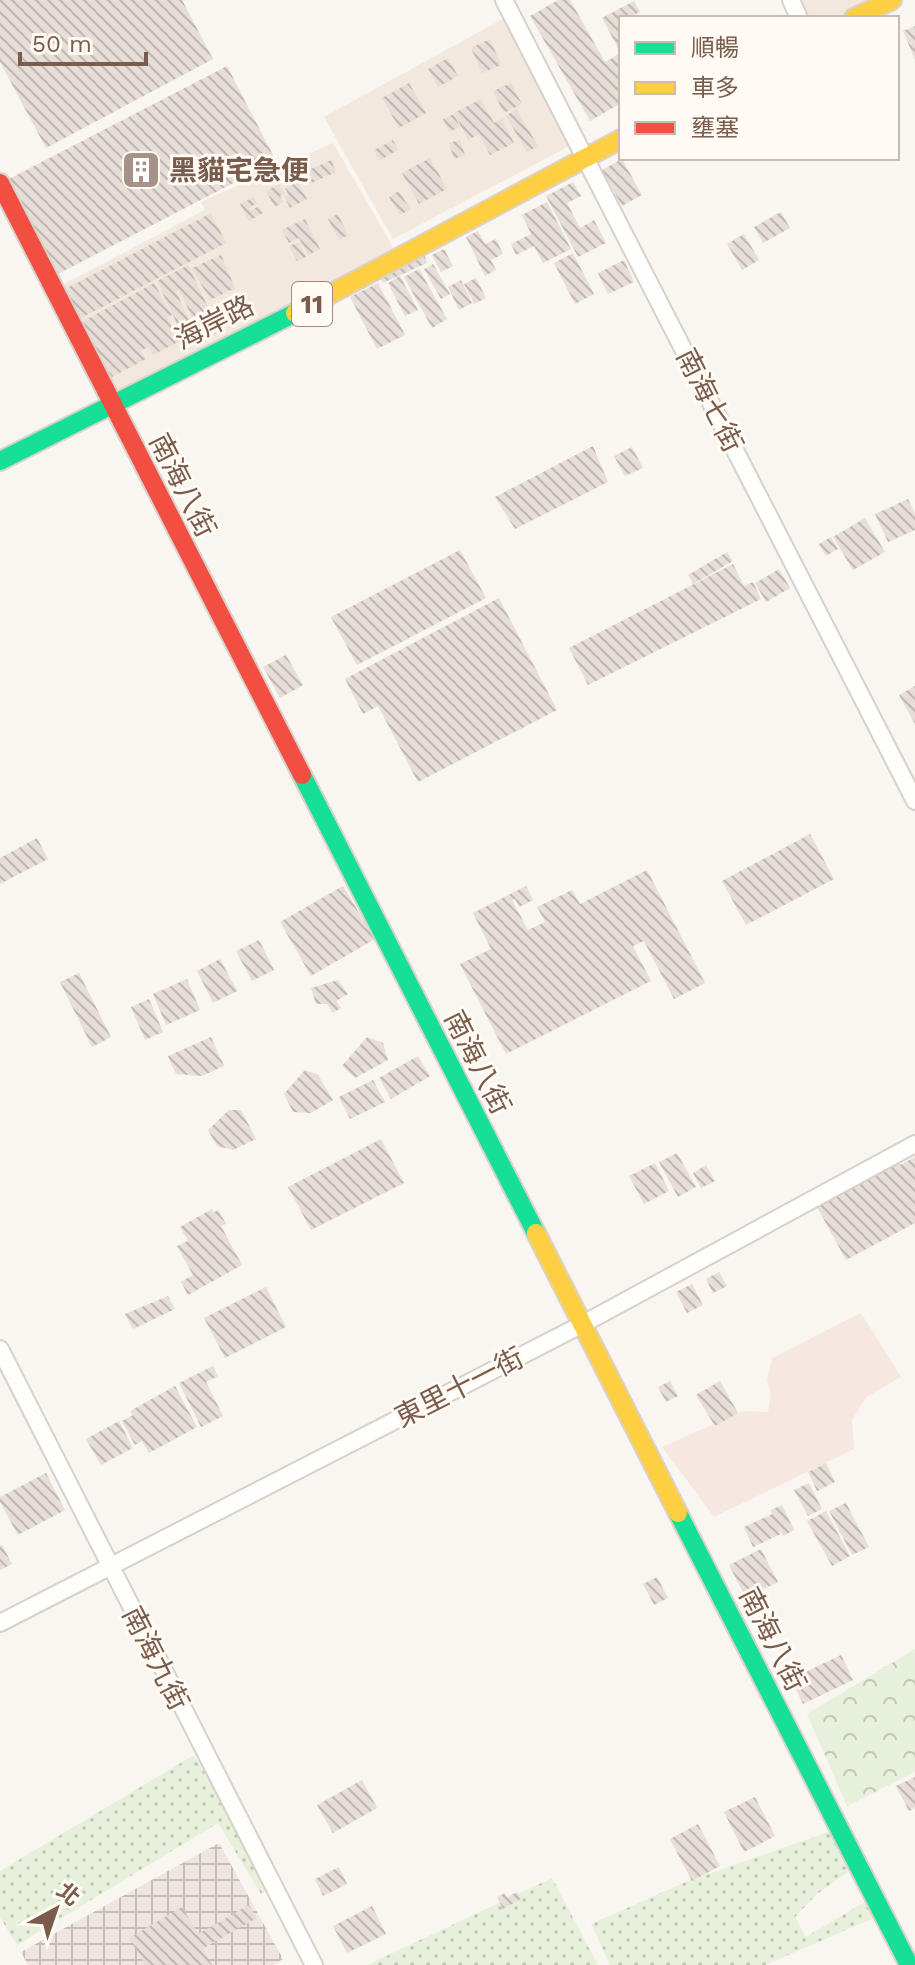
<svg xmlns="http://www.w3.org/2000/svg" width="915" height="1965" viewBox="0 0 915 1965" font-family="'Work Sans','Noto Sans TC',sans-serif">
<defs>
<pattern id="industrial-grid" width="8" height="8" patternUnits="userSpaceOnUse" patternTransform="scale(2)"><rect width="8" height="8" fill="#ede5e0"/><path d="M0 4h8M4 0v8" fill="none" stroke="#c5bdb8"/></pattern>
<pattern id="grass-dots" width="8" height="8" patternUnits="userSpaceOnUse" patternTransform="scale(2)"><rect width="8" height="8" fill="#e7f0db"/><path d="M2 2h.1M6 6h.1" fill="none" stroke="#c0c6b4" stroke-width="1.8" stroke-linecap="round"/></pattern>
<pattern id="forest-crowns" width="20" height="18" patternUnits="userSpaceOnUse" patternTransform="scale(2)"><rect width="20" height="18" fill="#e7f0db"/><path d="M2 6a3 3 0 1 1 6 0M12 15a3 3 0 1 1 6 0" fill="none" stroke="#c0c6b4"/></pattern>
<pattern id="building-back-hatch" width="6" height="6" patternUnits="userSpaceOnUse" patternTransform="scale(2)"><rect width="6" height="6" fill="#e6ded7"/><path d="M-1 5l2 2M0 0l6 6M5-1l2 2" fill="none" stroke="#bfb7b1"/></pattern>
</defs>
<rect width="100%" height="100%" fill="#f9f5f0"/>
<path fill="#f2e8de" d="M791,0H892L854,18H799Z
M512,14L579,141L393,239L324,117Z
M333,143L399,258L111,405L55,289L205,210L201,202Z"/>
<path fill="#f6e8e1" d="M861,1313L901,1377L866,1397L852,1420L854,1449L714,1517L662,1447L743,1411L768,1412L771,1394L767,1380L772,1358Z"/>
<path fill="url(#industrial-grid)" d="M219,1843L283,1959L273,1965H28L21,1952Z"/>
<path fill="url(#grass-dots)" d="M194,1755L274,1886L261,1894L218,1823L17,1945L0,1917V1871Z
M834,1830L852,1869L817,1894L795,1917L806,1937L868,1900L876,1917L765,1965H610L591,1924L688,1881Z
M552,1878L598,1965H367Z"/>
<path fill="url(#forest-crowns)" d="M915,1649V1772L847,1806L807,1714Z"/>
<path fill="url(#building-back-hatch)" d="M0,0H182L213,59L46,148L0,62Z
M558,0H570L605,62L621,53V103L590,121L530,16Z
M634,1L640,12L628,18H621L619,50L602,18Z
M915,26V60L903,31Z
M490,39L501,65L482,73L471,48Z
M448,58L458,76L438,87L428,69Z
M227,66L276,161L56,275L7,180Z
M409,83L426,113L399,128L382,98Z
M511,83L522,104L504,113L493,91Z
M481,99L494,123L502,119L514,143L490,155L479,134L468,140L454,113Z
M516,109L538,146L527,152L506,116Z
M454,114L460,127L449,132L443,119Z
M393,140L398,150L379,161L374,150Z
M460,140L465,155L454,159L449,143Z
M430,158L447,189L419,204L402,173Z
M622,159L642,195L622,206L602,170Z
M331,160L336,172L307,185L302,173Z
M298,182L307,199L290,208L284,196L288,194L285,188Z
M573,182L581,196L567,203L580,228L594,220L606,243L578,257L546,196Z
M279,184L285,194L280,196L283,202L275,207L266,191Z
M399,191L410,209L400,215L389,197Z
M254,197L257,203L249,208L250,211L259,206L263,213L249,221L240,204Z
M547,202L571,249L543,263L534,246L516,255L511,244L531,234L522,215Z
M781,212L790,228L763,243L754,227Z
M211,213L226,243L81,318L65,289Z
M338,214L348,235L339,240L328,219Z
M305,219L320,249L308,255L299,238L289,243L282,230Z
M478,231L485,244L496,239L503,254L491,260L496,270L485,276L466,237Z
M744,234L759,260L742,270L727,244Z
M299,242L306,257L297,261L289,246Z
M444,249L453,266L441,272L432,255Z
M573,253L594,294L575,304L554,263Z
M424,254L427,263L383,283L379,275Z
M221,255L235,288L210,300L192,268Z
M624,260L634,282L608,294L598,273Z
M433,264L450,294L441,299L424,269Z
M188,265L209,309L192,317L179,290L176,291L195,334L184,339L157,281Z
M419,269L447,319L432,328L404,277Z
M400,276L418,310L405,316L388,283Z
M476,278L486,298L474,304L464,284Z
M461,280L472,303L459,310L448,287Z
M154,283L172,315L167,317L180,341L153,355L149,347L141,350L146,359L112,377L76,325Z
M378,283L405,335L377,349L350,297Z
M593,446L608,482L515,529L495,497Z
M632,447L643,468L625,476L614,456Z
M908,499L915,514V530L888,542L875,514Z
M865,518L885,552L853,570L833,537Z
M831,537L838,549L826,556L819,544Z
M460,550L486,598L357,665L331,617Z
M727,552L733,561L693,584L688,575Z
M733,564L744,586L753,582L761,599L588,685L569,648Z
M779,569L790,588L766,602L755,583Z
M499,598L557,710L418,782L378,706L363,714L345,679Z
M286,655L303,685L280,698L263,667Z
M915,686V724L899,695Z
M810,834L834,879L746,925L722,881Z
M37,838L48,859L0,884V858Z
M647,870L705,983L674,999L644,941L633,946L651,981L506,1054L460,964L491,949L473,913L526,886L533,900L519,907L515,899L512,900L528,930L545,922L537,907L572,890L580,904Z
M343,886L375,939L311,976L280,922Z
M259,940L274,970L252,981L236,951Z
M220,959L237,991L213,1003L197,971Z
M79,973L111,1037L92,1047L60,982Z
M187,979L200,1010L166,1025L153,994Z
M338,980L348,994L336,1001L341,1008L333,1013L327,1004H316L311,988Z
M149,999L163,1032L145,1040L131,1007Z
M211,1037L224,1066L202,1076L176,1074L168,1056Z
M367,1037L383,1043L388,1060L355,1078L342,1066Z
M418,1056L430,1076L391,1099L379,1078Z
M305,1070L318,1075L333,1100L311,1113L293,1112L284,1094Z
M373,1080L385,1102L350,1119L339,1097Z
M229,1110H241L256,1139L233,1150L217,1146L208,1130Z
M381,1139L404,1183L311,1230L288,1187Z
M677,1153L696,1187L678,1197L659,1162Z
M915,1157V1223L846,1260L815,1203L897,1160L900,1165Z
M655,1163L669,1191L644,1204L629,1176Z
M706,1165L715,1181L701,1188L693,1173Z
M212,1209L213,1213L218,1210L226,1224L221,1226L242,1265L188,1295L181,1282L193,1275L177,1246L188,1241L180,1227Z
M719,1272L727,1286L713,1293L706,1279Z
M692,1284L703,1305L687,1313L676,1292Z
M266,1287L286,1327L225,1358L204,1318Z
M168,1296L175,1309L133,1329L125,1314Z
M213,1366L218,1376L206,1382L223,1416L201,1427L179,1383Z
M670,1381L678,1396L666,1402L658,1387Z
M720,1381L738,1413L715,1426L696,1395Z
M175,1386L197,1427L149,1453L142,1441L135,1445L122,1421L133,1415L130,1411Z
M119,1421L133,1448L101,1465L86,1439Z
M826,1463L835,1482L817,1491L808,1472Z
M46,1473L65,1510L18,1535L0,1502V1497Z
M809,1483L822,1509L808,1516L794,1490Z
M846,1503L869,1547L852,1555L829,1511Z
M782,1505L794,1530L783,1536L778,1524L781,1534L753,1547L744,1527L772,1514L771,1510Z
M826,1511L850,1556L832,1566L807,1521Z
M2,1545L12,1564L0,1570V1546Z
M761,1549L778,1582L746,1598L729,1565Z
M657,1577L668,1598L654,1605L643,1584Z
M841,1655L853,1680L803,1704L791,1679Z
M915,1777V1808L909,1811L896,1786Z
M362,1780L377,1808L333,1833L317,1805Z
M755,1797L775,1836L744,1852L724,1812Z
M698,1824L720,1866L692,1881L670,1839Z
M339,1867L347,1884L323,1896L315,1879Z
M517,1892L521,1899L503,1909L497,1897L505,1893L507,1897Z
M249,1905L257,1918L202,1949L212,1965H145L129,1938L182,1907L198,1934Z
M372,1906L386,1934L347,1953L333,1926Z"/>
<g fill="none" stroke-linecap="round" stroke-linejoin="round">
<g stroke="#d7d1cb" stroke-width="20">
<path id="street" d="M504,0L915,801
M791,0L799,18
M0,1349L314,1965
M0,1623L581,1325L915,1144"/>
</g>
<g stroke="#d9d2cb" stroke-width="22">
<path id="fast" d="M0,461L295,313
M302,775L536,1233
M678,1513L909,1965"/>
</g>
<g stroke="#d9d2cb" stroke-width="22">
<path id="slow" d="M854,18L892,0
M295,313L621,139
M536,1233L678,1513"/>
</g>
<g stroke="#d9d2cb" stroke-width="22">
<path id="jam" d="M0,183L302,775"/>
</g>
<use href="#street" stroke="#fefefd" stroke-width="16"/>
<use href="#fast" stroke="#16e098" stroke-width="18"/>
<use href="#slow" stroke="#ffcf43" stroke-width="18"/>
<use href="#jam" stroke="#f24e42" stroke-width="18"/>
</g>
<defs>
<g id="building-square" transform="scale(2)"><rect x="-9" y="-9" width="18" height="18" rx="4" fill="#a69286" stroke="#fffaf3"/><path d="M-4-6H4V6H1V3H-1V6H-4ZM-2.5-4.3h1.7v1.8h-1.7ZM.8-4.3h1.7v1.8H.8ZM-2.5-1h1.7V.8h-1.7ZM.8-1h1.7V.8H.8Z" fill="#fff"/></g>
</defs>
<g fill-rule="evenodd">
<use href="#building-square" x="141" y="170"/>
</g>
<g text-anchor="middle" stroke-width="6" stroke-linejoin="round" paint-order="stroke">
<rect fill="#fffaf3" stroke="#a28b7f" stroke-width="2" x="292" y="282" width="40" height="44" rx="6"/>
<g font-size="26" font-weight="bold" fill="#7a5c4d">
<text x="312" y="313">11</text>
</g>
<g font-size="28" font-weight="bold" fill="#7a5c4d" stroke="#fffaf3" text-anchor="start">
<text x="169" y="180">黑貓宅急便</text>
</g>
<g font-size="28" fill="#7a5c4d" stroke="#fffaf3">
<text transform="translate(214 322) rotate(-27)" y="10">海岸路</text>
<text transform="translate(710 400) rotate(63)" y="10">南海七街</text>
<text transform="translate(183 485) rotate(63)" y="10">南海八街</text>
<text transform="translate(478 1062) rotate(63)" y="10">南海八街</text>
<text transform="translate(459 1387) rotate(-27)" y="10">東里十一街</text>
<text transform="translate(773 1639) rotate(63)" y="10">南海八街</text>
<text transform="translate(156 1658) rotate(63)" y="10">南海九街</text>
</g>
</g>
<rect x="619" y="16" width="280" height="144" fill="#fffaf3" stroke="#cabbb1" stroke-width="2"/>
<rect x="635" y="42" width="40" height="12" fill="#16e098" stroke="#cabbb1" stroke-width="2"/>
<text x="691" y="56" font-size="24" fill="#7a5c4d">順暢</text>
<rect x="635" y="82" width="40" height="12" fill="#ffcf43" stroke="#cabbb1" stroke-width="2"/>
<text x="691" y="96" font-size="24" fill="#7a5c4d">車多</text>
<rect x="635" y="122" width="40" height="12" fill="#f24e42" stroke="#cabbb1" stroke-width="2"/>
<text x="691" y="136" font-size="24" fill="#7a5c4d">壅塞</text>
<g transform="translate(56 1909) rotate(40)" stroke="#fffaf3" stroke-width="6" paint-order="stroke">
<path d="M0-6L14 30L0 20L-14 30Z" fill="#7a5c4d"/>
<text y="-12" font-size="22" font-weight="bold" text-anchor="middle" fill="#7a5c4d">北</text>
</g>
<path d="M20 52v12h126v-12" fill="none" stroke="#7a5c4d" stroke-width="4"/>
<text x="32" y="52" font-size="24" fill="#7a5c4d" stroke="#fffaf3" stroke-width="6" paint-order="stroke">50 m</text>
</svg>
